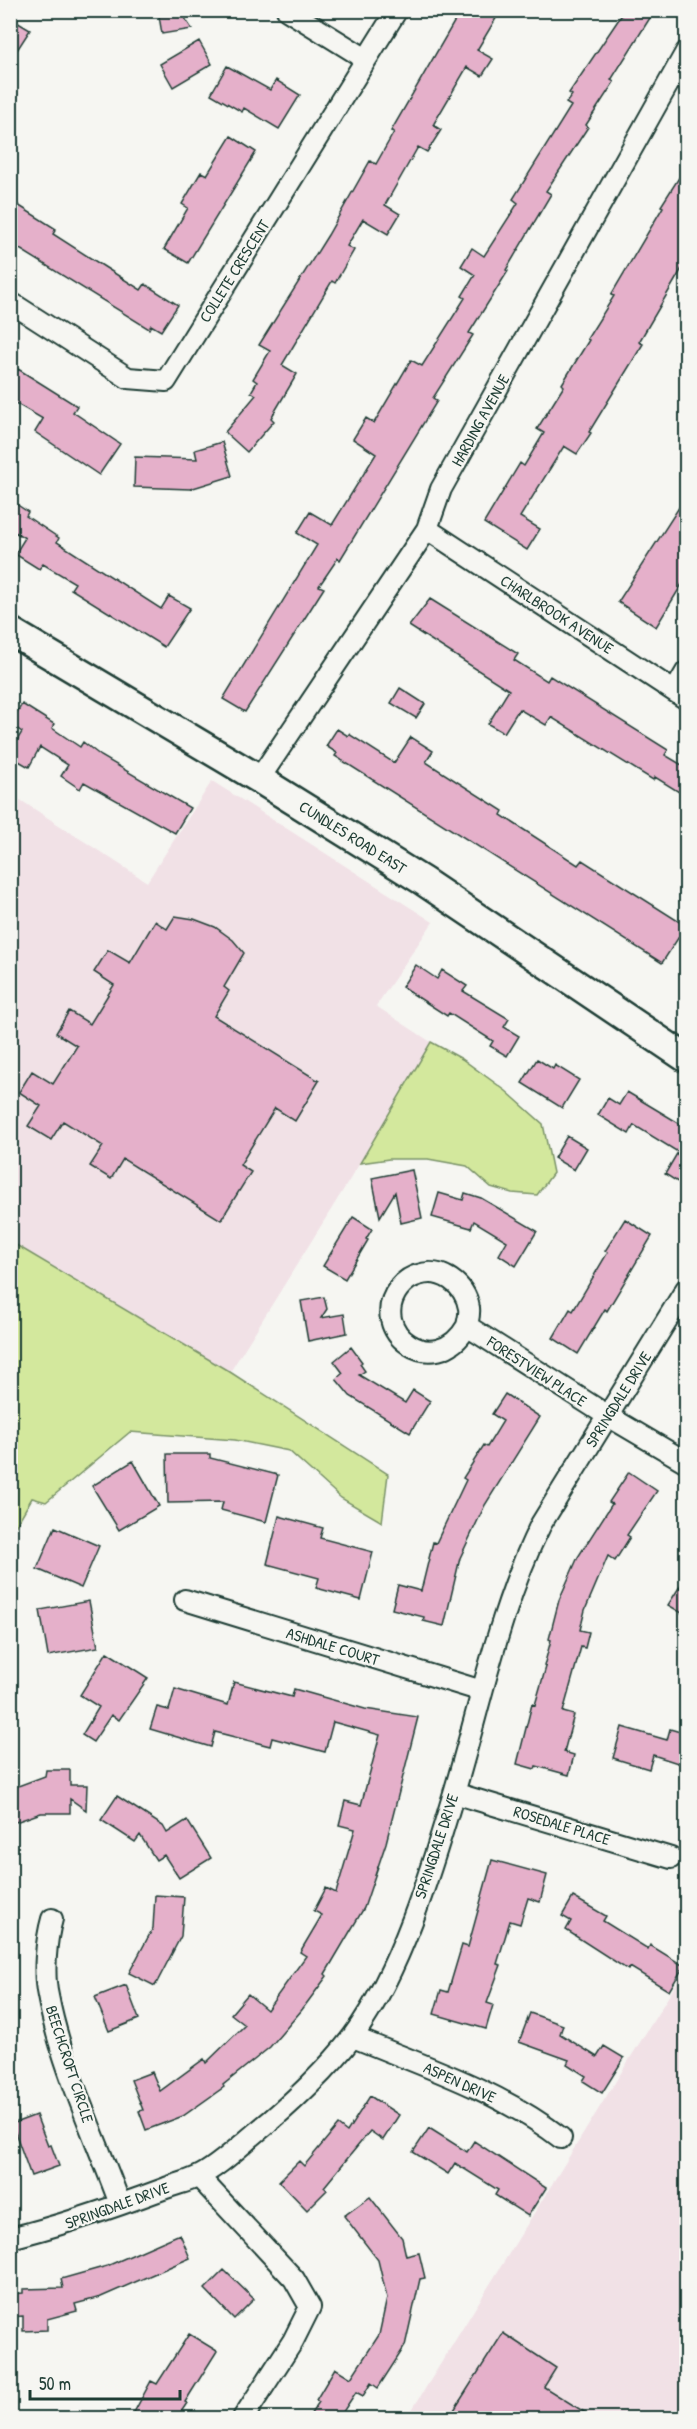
<svg xmlns="http://www.w3.org/2000/svg" width="697" height="2429" viewBox="0 0 697 2429" font-family="'Patrick Hand',sans-serif">
<rect width="100%" height="100%" fill="#f6f6f2"/>
<filter id="ink" filterUnits="userSpaceOnUse"><feTurbulence type="fractalNoise" baseFrequency=".0167" numOctaves="2"/><feDisplacementMap in="SourceGraphic" scale="12" xChannelSelector="R" yChannelSelector="G"/><feConvolveMatrix kernelMatrix="1 2 1 2 8 2 1 2 1" color-interpolation-filters="sRGB"/></filter>
<g filter="url(#ink)">
<path fill="#f1e1e6" d="M212,781L433,922L376,1006L431,1042L360,1163L230,1372L11,1242V794L147,882Z
M686,1968V2418H407Z"/>
<path fill="#d3e89d" stroke="#799268" stroke-width="1.5" d="M431,1042L462,1059L506,1091L543,1124L553,1173L537,1195L512,1193L491,1187L467,1166L428,1159H389L360,1163Z
M11,1242L230,1372L388,1474L382,1522L341,1498L289,1451L235,1440L130,1432L46,1502L32,1498L11,1534Z"/>
<path fill="#e5b0ca" stroke="#1f3d34" stroke-width="1.5" d="M158,10H185L186,20L192,29L162,34Z
M461,10H501L477,50L493,59L482,76L467,67L433,125L441,130L427,152L418,147L385,205L400,214L388,234L363,219L347,246L354,250L335,283L332,281L282,365L297,374L271,418L274,421L247,452L225,432L256,395L251,392L257,382L253,379L270,351L259,345L328,235L370,161L376,164L394,132L391,131Z
M625,10H655L611,80L614,82L586,125L588,127L546,191L551,194L506,270L508,271L469,333L473,335L433,398L437,401L340,560L338,558L319,586L324,588L245,712L223,699L317,545L297,533L310,512L332,525L376,454L353,439L366,418L374,423L411,360L422,366L465,298L462,296L475,275L461,266L472,248L484,256L518,203L513,199L571,106L566,103L572,95L569,93Z
M10,18L30,30L10,61Z
M199,41L212,64L173,87L160,64Z
M227,66L270,90L276,80L300,95L279,129L244,108L242,112L211,94Z
M231,136L256,152L188,263L164,249L188,208L182,204L201,172L207,175Z
M687,165V260L639,342L643,344L589,432L591,433L577,454L564,446L520,517L540,529L527,550L484,523L520,463L524,466L544,433L537,429L564,386L562,384L589,340L587,339L614,296L611,295L663,207L661,206Z
M10,200L56,229L53,234L106,268L141,290L145,284L178,305L161,331L151,325L149,329L10,243Z
M18,369L77,406L73,412L120,444L99,475L35,432L43,419L10,400V382Z
M222,442L232,476L190,489L134,487L135,457L197,459L195,450Z
M687,495V576L656,627L618,602Z
M10,500L28,512L26,516L59,538L57,542L161,609L169,596L190,608L164,647L71,589L75,583L43,564L39,569L15,554L25,538L15,532L10,539Z
M430,599L518,654L514,660L547,681L550,676L668,750L665,755L687,768V797L655,777L653,780L551,717L546,725L519,709L504,733L488,724L509,690L409,626Z
M400,688L425,704L416,718L391,703Z
M22,704L54,724L52,728L80,747L83,742L101,756L190,808L175,833L84,782L80,789L61,776L68,765L40,747L29,767L10,756V752L22,732L10,724Z
M337,729L348,736L349,734L394,763L411,737L433,751L426,762L503,811L501,815L578,865L582,860L686,926L662,963L335,756L337,753L326,746Z
M175,916L194,919L215,927L233,940L244,953L224,987L229,991L214,1016L319,1081L295,1121L275,1108L240,1165L251,1172L221,1220L123,1159L111,1179L90,1166L103,1146L63,1121L51,1140L28,1126L41,1106L19,1092L32,1071L53,1084L77,1046L56,1033L69,1011L90,1024L114,985L94,972L108,950L130,963L155,921L167,929Z
M416,965L437,979L442,970L467,986L463,991L509,1019L504,1027L519,1036L507,1056L490,1046L493,1041L449,1013L447,1016L402,987Z
M537,1059L553,1069L555,1065L579,1080L562,1108L522,1083Z
M627,1092L687,1128V1188L665,1174L678,1152L634,1125L629,1134L598,1115L608,1098L619,1105Z
M567,1136L587,1148L574,1170L554,1158Z
M412,1170L422,1218L401,1223L395,1192L380,1217L372,1178Z
M439,1193L463,1200L465,1193L481,1198L537,1231L516,1266L499,1255L507,1241L474,1221L471,1228L432,1217Z
M353,1217L372,1229L366,1239L368,1240L345,1279L323,1266Z
M625,1219L652,1236L607,1311L605,1309L578,1354L553,1338L570,1309L573,1311L608,1252L605,1251Z
M324,1297L327,1309L321,1318L344,1314L347,1333L308,1341L301,1301Z
M351,1347L362,1362L360,1364L365,1371L359,1375L405,1403L413,1390L430,1401L410,1433L350,1396L336,1379L343,1373L334,1361Z
M505,1394L540,1417L485,1505L460,1558L444,1626L423,1621L424,1617L392,1609L398,1585L421,1591L433,1542L436,1543L466,1480L463,1478L484,1445L487,1447L503,1421L492,1414Z
M167,1454H210V1458L278,1475L266,1522L221,1510L223,1502L168,1503Z
M133,1461L159,1506L119,1530L92,1486Z
M629,1472L657,1491L627,1535L630,1537L615,1561L608,1556L585,1610L580,1630L589,1632L585,1648L581,1647L563,1712L574,1715L564,1752L574,1755L569,1775L536,1766L535,1769L517,1764L532,1704L535,1705L546,1667L544,1666L551,1640L549,1639L559,1600L578,1557L612,1504L609,1502Z
M279,1516L323,1528L320,1538L373,1552L361,1600L316,1588L319,1578L267,1564Z
M55,1527L99,1546L81,1588L37,1569Z
M687,1575V1616L668,1605Z
M89,1601L98,1647L48,1656L40,1610Z
M107,1652L148,1678L119,1720L111,1715L93,1742L82,1735L99,1707L80,1695Z
M234,1682L292,1697L294,1689L365,1709L418,1717L386,1843L364,1908L325,1974L327,1976L301,2011L270,2047L223,2085L224,2087L183,2116L146,2130L139,2111L143,2110L131,2080L152,2072L160,2091L204,2059L206,2063L245,2025L231,2014L248,1994L267,2010L306,1956L300,1952L322,1915L314,1911L326,1888L336,1893L355,1829L339,1825L345,1801L361,1805L380,1735L333,1722L325,1752L272,1738L270,1746L215,1732L211,1747L150,1729L157,1707L169,1710L175,1689L228,1705Z
M622,1727L667,1740L670,1729L687,1734V1766L653,1755L649,1769L613,1758Z
M46,1770H70V1785H87L86,1810L70,1799V1813H41L10,1824V1789L45,1776Z
M117,1796L163,1826L167,1833L187,1820L211,1858L179,1878L164,1855L156,1860L140,1835L135,1842L101,1820Z
M492,1860L547,1875L540,1902L528,1898L520,1924L510,1921L497,1964L501,1965L487,2003L493,2005L486,2029L434,2014L441,1990L448,1992L462,1945L468,1947Z
M155,1895L184,1897L181,1936L155,1986L129,1973L153,1928Z
M573,1897L606,1916L603,1921L648,1949L650,1945L684,1966L669,1991L630,1967L628,1970L566,1930L571,1921L562,1916Z
M126,1985L139,2019L109,2031L95,1997Z
M530,2013L563,2025L560,2034L597,2057L604,2046L624,2058L602,2093L583,2081L586,2076L567,2064L569,2060L519,2042Z
M370,2096L399,2115L383,2140L370,2131L324,2187L327,2190L307,2210L279,2181L299,2161L304,2166L338,2125L347,2132Z
M36,2115L48,2146L51,2145L59,2166L31,2176L12,2124Z
M429,2128L467,2152L474,2141L546,2188L528,2216L495,2195L498,2190L455,2163L448,2174L413,2152Z
M370,2197L402,2238L406,2256L419,2253L425,2278L420,2279L405,2346L378,2388L371,2383L363,2396L356,2392L339,2418H308L319,2402L316,2400L335,2368L351,2378L379,2335L387,2298L378,2260L344,2216Z
M180,2234L190,2258L101,2297L75,2304L77,2311L47,2319V2330L23,2331V2316L10,2317V2294L23,2293V2289L63,2288L61,2279L107,2266Z
M224,2270L254,2299L234,2319L205,2289Z
M503,2333L556,2368L544,2387L594,2418H449Z
M189,2334L217,2351L185,2402L187,2403L177,2418H131L151,2381L157,2384Z"/>
<g fill="none" stroke-linecap="round" stroke-linejoin="round">
<g stroke="#1f3d34" stroke-width="24">
<path id="minor" d="M287,10L366,59
M10,302L128,378L166,381L397,10
M427,529L686,699
M675,691L686,672
M259,779L427,529L441,489L686,52
M467,1326C468,1320 470,1314 469,1308C465,1284 441,1267 418,1275C410,1277 404,1282 399,1288C366,1331 435,1382 467,1326L608,1416L686,1462
M185,1600L482,1691
M454,1793L671,1858
M52,1919C46,1940 43,1974 48,1996C61,2065 96,2138 120,2204
M353,2037C424,2066 500,2091 561,2138
M199,2177L294,2279L310,2307L293,2341L243,2418
M10,2238C64,2225 115,2207 166,2188C176,2184 187,2182 197,2177C216,2169 242,2144 258,2131C289,2106 330,2067 353,2036C401,1971 431,1870 454,1793C481,1703 499,1608 541,1524L686,1289"/>
</g>
<g stroke="#1f3d34" stroke-width="32">
<path id="secondary" d="M10,631L259,779L423,881L686,1058"/>
</g>
<use href="#minor" stroke="#f6f6f2" stroke-width="20"/>
<use href="#secondary" stroke="#f6f6f2" stroke-width="27"/>
</g>
</g>
<g text-anchor="middle" stroke-width="4.5" stroke-linejoin="round" paint-order="stroke">
<g font-size="16" fill="#1f3d34" stroke="#f6f6f2">
<text transform="translate(234 271) rotate(-58)" y="6">COLLETE CRESCENT</text>
<text transform="translate(480 420) rotate(-61)" y="6">HARDING AVENUE</text>
<text transform="translate(557 614) rotate(33)" y="6">CHARLBROOK AVENUE</text>
<text transform="translate(353 837) rotate(32)" y="6">CUNDLES ROAD EAST</text>
<text transform="translate(537 1371) rotate(33)" y="6">FORESTVIEW PLACE</text>
<text transform="translate(618 1399) rotate(-58)" y="6">SPRINGDALE DRIVE</text>
<text transform="translate(333 1646) rotate(17)" y="6">ASHDALE COURT</text>
<text transform="translate(562 1825) rotate(17)" y="6">ROSEDALE PLACE</text>
<text transform="translate(436 1846) rotate(-72)" y="6">SPRINGDALE DRIVE</text>
<text transform="translate(70 2064) rotate(72)" y="6">BEECHCROFT CIRCLE</text>
<text transform="translate(460 2082) rotate(24)" y="6">ASPEN DRIVE</text>
<text transform="translate(117 2205) rotate(-20)" y="6">SPRINGDALE DRIVE</text>
</g>
</g>
<rect width="697" height="2429" fill="none" stroke="#f6f6f2" stroke-width="36"/>
<rect x="18" y="18" width="661" height="2393" fill="none" stroke="#1f3d34" stroke-width="2" filter="url(#ink)"/>
<path d="M30 2390v9h150v-9" fill="none" stroke="#1f3d34" stroke-width="3"/>
<text x="39" y="2390" font-size="18" fill="#1f3d34" stroke="#f6f6f2" stroke-width="4.5" paint-order="stroke">50 m</text>
</svg>
